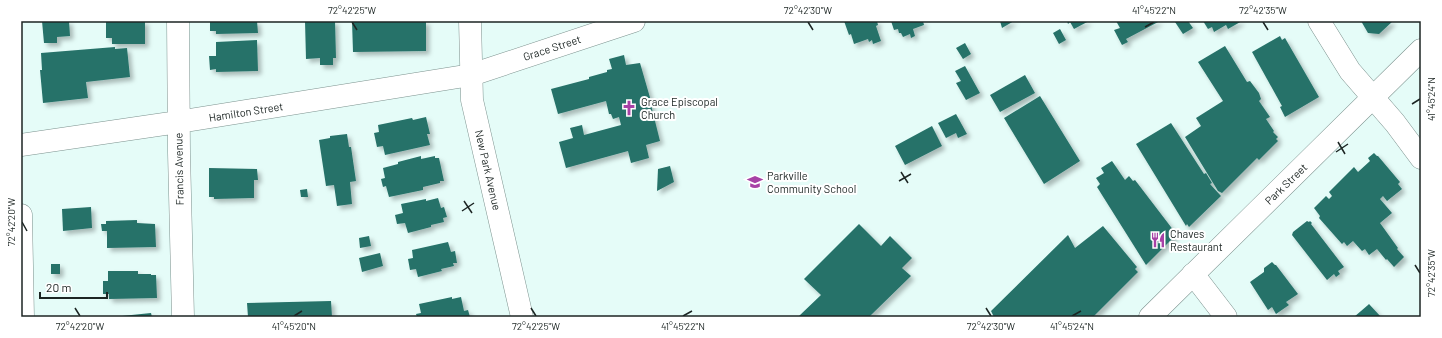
<svg xmlns="http://www.w3.org/2000/svg" width="1442" height="338" viewBox="0 0 1442 338" font-family="Barlow,sans-serif">
<defs>
<filter id="shadow"><feDropShadow dx="3.5" dy="3.5" stdDeviation="2" flood-color="#0004"/></filter>
</defs>
<rect width="100%" height="100%" fill="#e5fcf8"/>
<path fill="#267269" filter="url(#shadow)" d="M42,21H69L70,36L57,37V43H44Z
M106,21H145V44H112V38H106Z
M210,21H257L258,33L216,34V31H210Z
M305,21H335L336,58H333V65H320V58L306,59Z
M352,21H426V51L353,52Z
M844,21H877L878,25L876,26L881,41L873,44L872,40L869,42L868,39L854,44L851,34L849,35Z
M891,21H923L924,25L913,29L915,36L911,38L910,34L903,37L901,33H899L898,29L894,30Z
M1000,21H1014L1002,28Z
M1067,21H1089L1074,29L1070,22L1068,24Z
M1116,21H1160L1126,39L1128,42L1122,45L1114,30L1120,28Z
M1176,21H1188L1193,28L1183,34L1175,22Z
M1203,21H1242L1228,29L1226,25L1214,32L1212,27L1208,29Z
M1361,21H1393L1379,34L1368,33Z
M1060,29L1066,40L1059,44L1053,33Z
M1280,36L1282,40L1285,38L1319,97L1285,117L1280,107L1282,106L1252,52Z
M257,40L258,71L216,72V69L210,70L209,56H216V42Z
M965,43L971,54L963,59L956,48Z
M1225,46L1247,82L1250,81L1259,93L1261,99L1259,101L1270,117L1266,119L1274,131L1273,132L1278,137L1276,139L1278,141L1259,160L1257,158L1222,193L1218,191L1185,137L1201,126L1196,118L1223,101L1198,62Z
M115,47V49L127,48L130,77L86,82L88,98L43,103L40,70H42L41,53Z
M624,55L626,65L640,63L651,101H650L660,141L646,145L649,158L631,163L628,151L566,168L559,142L573,138L570,128L582,125L584,135L621,125L619,117L613,119L611,114H609L606,101L558,114L551,89L589,79V77L607,72V70L612,69L609,59Z
M965,66L980,93L966,100L956,83L961,81L955,71Z
M1025,75L1035,93L1000,112L990,95Z
M1040,96L1080,161L1044,184L1004,118Z
M956,114L967,134L958,138L956,133L946,138L938,123Z
M426,117L430,134H427L430,145L385,155L383,146L377,147L374,133L379,132L378,125L412,118L413,120Z
M1171,123L1204,174L1206,173L1212,183L1210,184L1221,196L1189,227L1187,224L1186,226L1136,144Z
M932,126L942,146L905,165L895,146Z
M347,134L349,147H351L356,181L350,182L352,204L337,206L334,185L326,186L319,140L330,138V136Z
M1374,153L1377,156H1378L1400,182L1398,184L1402,189L1387,201L1383,196L1380,199L1392,213L1380,223L1398,248L1397,249L1404,257L1394,267L1387,259L1386,260L1377,249L1369,255L1365,249L1362,251L1353,241L1347,246L1344,242L1342,244L1319,218L1320,216L1314,208L1326,196L1329,199L1332,196L1329,192L1354,167L1358,172L1370,161L1368,158Z
M421,156V159L435,156V158H439L444,181H440V183L423,187V190L389,197L386,186L383,187L381,179L385,178L383,168L398,164V162Z
M1112,161L1125,180L1129,176L1133,181L1135,180L1174,231L1172,233L1175,236L1146,265L1097,187L1100,184L1096,178L1104,173L1101,168Z
M670,166L674,182L657,191L658,169Z
M209,168L257,169L258,180H254V198L214,199V197H209Z
M307,189L308,197H301L300,190Z
M438,198L441,208L444,207L447,217L443,218L444,222L431,225V227L408,233L405,223L397,224L395,215L403,213L401,204L426,199V201Z
M91,207L92,228L63,231L62,209Z
M137,220V223L155,224L156,247L107,248V231H102L101,224H106V221Z
M1307,221L1309,222L1310,221L1312,223L1311,224L1344,267L1338,271L1340,274L1336,277L1334,274L1327,280L1292,235L1293,232Z
M859,224L881,246L890,236L912,258L902,268L911,276L869,317H800L799,316L821,295L804,279Z
M1103,226L1137,267L1135,269L1138,272L1093,317H994L991,311L1068,235L1075,248Z
M369,236L371,246L360,248L359,238Z
M448,242L451,252L455,251L457,263H453L454,266L441,269L442,271L418,277L416,269L410,270L408,259L413,258L412,250Z
M380,253L383,266L362,272L359,258Z
M1272,262L1275,265H1276L1298,294L1286,302L1289,305L1276,314L1272,307L1268,310L1250,282L1264,272V268Z
M51,264H60V274H51Z
M108,271H138V274H151V275H156L157,298L109,299V294H103V281H108Z
M452,297V299L461,297L464,311L468,310L470,317H417L416,314L421,313L419,304Z
M331,301L332,317H248L247,303Z
M1369,304L1381,317H1354L1368,305Z
M151,313L152,317H122V316Z"/>
<g fill="none" stroke-linecap="round" stroke-linejoin="round">
<g stroke="#7c928e" stroke-width="23">
<path id="minor" d="M178,21L179,153L183,317
M1319,21L1350,71L1395,123L1421,158
M21,145L178,122L471,75L634,21
M21,215L23,317
M1193,274L1226,317"/>
</g>
<g stroke="#7c928e" stroke-width="23">
<path id="major" d="M470,21L472,100L522,317
M1150,317L1421,50"/>
</g>
<use href="#minor" stroke="#fff" stroke-width="22"/>
<use href="#major" stroke="#fff" stroke-width="22"/>
</g>
<path fill="none" stroke="#1c2523" stroke-width="1.5" d="M352,22L357,30M808,22L813,30M1263,22L1268,30M1145,27L1154,22M1412,104L1420,99M1338,142L1345,154M1336,152L1348,144M901,172L908,183M899,181L911,174M464,201L472,213M462,211L474,203M22,222L27,231M1415,265L1420,273M75,308L80,316M531,308L536,316M986,308L991,316M294,316L302,311M683,316L692,311M1072,316L1081,311"/>
<defs>
<g id="church-bare" transform="scale(1.2)"><path d="M-1.2-6h2.4v3.5h3.3v2.4h-3.3V6h-2.4V-.1h-3.3v-2.4h3.3Z" fill="#a741a6" stroke="#fff" stroke-width="2.5" paint-order="stroke"/></g>
<g id="school-bare" transform="scale(1.2)"><path d="M0-5L7-2L0 1L-7-2ZM-4 1L0 2.5L4 1V4Q0 6-4 4Z" fill="#a741a6" stroke="#fff" stroke-width="2.5" paint-order="stroke"/></g>
<g id="restaurant-bare" transform="scale(1.2)"><path d="M-5-6h1v4h1v-4h1v4h1v-4h1v5L-1.5 .5V6h-2V.5L-5-1ZM5-6V6H3V1.5H1.5Q1.5-4 5-6Z" fill="#a741a6" stroke="#fff" stroke-width="2.5" paint-order="stroke"/></g>
</defs>
<g fill-rule="evenodd">
<use href="#church-bare" x="629" y="108"/>
<use href="#school-bare" x="755" y="182"/>
<use href="#restaurant-bare" x="1158" y="240"/>
</g>
<g text-anchor="middle" stroke-width="4" stroke-linejoin="round" paint-order="stroke">
<g font-size="11" fill="#1c2523" stroke="#fff">
<text transform="translate(552 48) rotate(-18)" y="4">Grace Street</text>
<text transform="translate(246 112) rotate(-9)" y="4">Hamilton Street</text>
<text transform="translate(179 169) rotate(-91)" y="4">Francis Avenue</text>
<text transform="translate(488 170) rotate(77)" y="4">New Park Avenue</text>
<text transform="translate(1286 184) rotate(-44)" y="4">Park Street</text>
</g>
<g font-size="11" fill="#1c2523" stroke="#fff" text-anchor="start">
<text x="641" y="106">Grace Episcopal<tspan x="641" dy="13">Church</tspan></text>
<text x="767" y="180">Parkville<tspan x="767" dy="13">Community School</tspan></text>
<text x="1170" y="238">Chaves<tspan x="1170" dy="13">Restaurant</tspan></text>
</g>
</g>
<rect width="1442" height="338" fill="none" stroke="#ffffff" stroke-width="44"/>
<path d="M40 292v6h67v-6" fill="none" stroke="#1c2523" stroke-width="2"/>
<text x="46" y="292" font-size="12" fill="#1c2523" stroke="#ffffff" stroke-width="3" paint-order="stroke">20 m</text>
<rect x="22" y="22" width="1398" height="294" fill="none" stroke="#1c2523" stroke-width="1.5"/>
<g font-size="10" text-anchor="middle" fill="#1c2523">
<text x="352" y="14">72°42'25"W</text>
<text x="808" y="14">72°42'30"W</text>
<text x="1154" y="14">41°45'22"N</text>
<text x="1263" y="14">72°42'35"W</text>
<text transform="translate(1431 99) rotate(-90)" y="4">41°45'24"N</text>
<text transform="translate(11 222) rotate(-90)" y="4">72°42'20"W</text>
<text transform="translate(1431 273) rotate(-90)" y="4">72°42'35"W</text>
<text x="80" y="330">72°42'20"W</text>
<text x="294" y="330">41°45'20"N</text>
<text x="536" y="330">72°42'25"W</text>
<text x="683" y="330">41°45'22"N</text>
<text x="991" y="330">72°42'30"W</text>
<text x="1072" y="330">41°45'24"N</text>
</g>
</svg>
